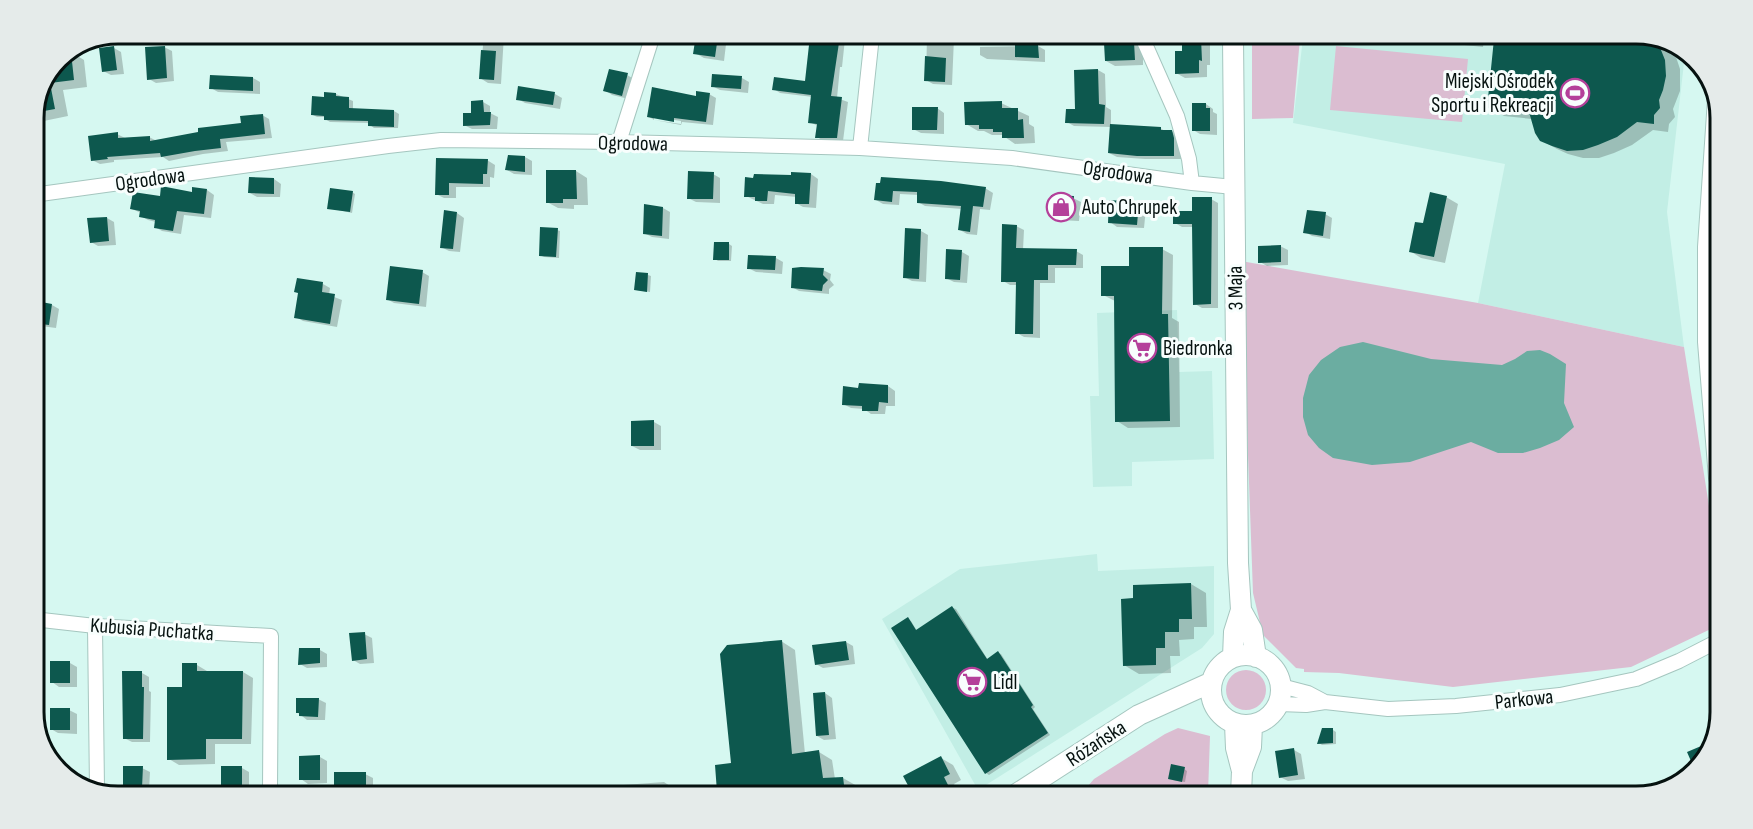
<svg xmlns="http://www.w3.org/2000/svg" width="1753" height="829" viewBox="0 0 1753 829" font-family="'Sofia Sans Condensed',sans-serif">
<rect width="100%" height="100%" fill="#d6f8f1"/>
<path fill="#c2eee5" d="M1303,38L1668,40L1685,54L1667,212L1684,347L1478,303L1505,164L1293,123Z
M1177,310L1179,372L1212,371L1214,459L1132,462V486L1093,487L1090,396H1099L1097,313Z
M1097,554L1098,571L1214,566V634L1202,648L978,790L882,619L960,569Z"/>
<path fill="#dbbdd1" d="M1252,38H1300L1293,118L1252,119Z
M1336,46L1468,59L1462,122L1330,110Z
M1241,261L1478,303L1684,347L1715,544V627L1631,667L1453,687L1339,673L1304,672V669L1296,668L1263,635L1253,593Z
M1226 690a20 20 0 1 1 40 0a20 20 0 1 1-40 0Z
M1178,728L1210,736L1208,794H1081L1094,779L1165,734Z"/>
<path fill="#6bada1" d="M1363,342L1431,359L1502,365L1515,359L1527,351L1540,350L1550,354L1566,364L1564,403L1574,427L1559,440L1540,448L1523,453H1498L1471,442L1410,462L1372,465L1333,458L1319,448L1308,435L1303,417V398L1309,375L1321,360L1340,347Z"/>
<path fill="#0003" d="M484,35H504L501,84L488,83L480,78Z
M595,35H629L628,45L602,40Z
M671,35L727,36L724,61L704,58L695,53L696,44L679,40Z
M812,36H855V40L845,39L842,67H840L837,98L848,102L843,141L822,140L817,137L818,126L810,122L813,97L780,93L774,89L807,83Z
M927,36L960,37V38H954L952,85L933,84L926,80Z
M1106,37H1127L1128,43H1134L1143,48V65L1115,66L1106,61Z
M1183,38H1216V41H1213V45H1210V65H1207V77L1185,78L1176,73L1183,53Z
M1400,38L1484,39L1483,47Z
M1496,39L1666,40L1676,57L1680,69V91L1673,109L1675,117L1669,124L1668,132L1653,130L1632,145L1614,153L1599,158H1583L1568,154L1557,149L1541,140L1532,119L1504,116L1489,107Z
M1038,46L1045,50V62L987,59L980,55V47Z
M164,47L172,51L174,81L156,83L149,79Z
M114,48L121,52L124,74L111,75L103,71Z
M71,52L84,60L87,87L63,90L68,116L34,123L43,150L33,153V113L52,72L57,71L56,63L58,58Z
M1098,70L1105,74L1106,107L1111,110V125L1160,128L1165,131H1171L1179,136L1181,143V159H1145L1117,157L1109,153L1111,127L1074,126L1067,122L1077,111Z
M627,75L634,79L629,99L612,95L605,90Z
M253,78L260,82V94L218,92L211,88Z
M742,78L749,82L748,93L720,90L712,86Z
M519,88L555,94L562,98L560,109L525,103L518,99Z
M326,94H336L353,101V110L394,111L399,114L398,128H374L370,125V123L330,122L325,119V117H317L313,115L325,98Z
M709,94L716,98L713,125L682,122L681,125L654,120L681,124V121L654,117V120L648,116Z
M483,102L490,106V113L498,117L497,129H472L464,125Z
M1001,103L1029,116V124L1034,127L1035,143L1015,144L1002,135H992L984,131H978L966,124Z
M1193,104H1206L1213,109V112L1217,114V135L1200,134L1193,130Z
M937,108L944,113V134L921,133L913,129Z
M262,115L269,119L272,138L226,142L228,151L203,154L169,161L163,157L114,160V162L100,164L92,160L117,134L125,138L149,137L157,141L243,124Z
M525,157L532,161V175L514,174L507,170Z
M438,159L487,160L495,165L494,178L490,177V187H456V198H444L436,194Z
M576,171L587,178L588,205H574V209L558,208L547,202Z
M713,174L720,178V203L696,202L688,198Z
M811,174L818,179L816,208L803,207L796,203L797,197L775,195L774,204H763L746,196L792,177Z
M274,179L281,184L280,197H257L250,193Z
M882,185L985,188L993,193L990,210L980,209L977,235L967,234L960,230L962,209L925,206L918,202L919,195L900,194L899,205L883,204L876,200Z
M207,190L214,195L211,218L184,215L181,234L162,231L155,227L156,222L148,220L141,216V213L132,209Z
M352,192L355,194L352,213L329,208Z
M1446,197L1458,204L1445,263L1421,258L1410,251L1424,225Z
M1073,198L1081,202L1079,221L1058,220L1050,215Z
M1211,199L1218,203V308H1202L1195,304L1193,227H1182L1175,223L1194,212Z
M1138,203L1146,208L1144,228L1117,227L1110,222Z
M663,208L670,212L669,239L652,237L644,233Z
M457,213L464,218L460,252L449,251L441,247Z
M1325,214L1332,218L1330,239L1312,236L1305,232Z
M107,218L114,222L116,245L98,246L91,242Z
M1016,226L1024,230L1023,250L1076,251L1083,255V268H1055V283H1040V338L1024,337L1017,333V285H1010L1003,281Z
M557,230L560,231L559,258L544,257L540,255Z
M921,231L928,235L926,282L912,281L904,277Z
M33,236L41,241L37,259L33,258Z
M729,244L732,246L731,261H718L715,259Z
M1280,246L1288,250V265L1267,266L1260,262Z
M1162,249L1173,255L1172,318L1179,322L1180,427L1128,428L1117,421L1115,301L1103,295L1130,268Z
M962,252L969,256L967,283L954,282L946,278Z
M749,256L776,258L783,262L782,274L756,272L748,268Z
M823,270L831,274L830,280L834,285L829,289V294L799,291L792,287Z
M422,272L429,276L426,307L394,303L387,299Z
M648,275L651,276L650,292L636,290Z
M323,284L330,288L329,295L342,300L337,327L303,321L296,317L300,294Z
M52,305L59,309L56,328L41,326L34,322Z
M888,386L895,391V406H886L885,414H871L864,409L851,408L843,404L860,389Z
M654,422L661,426V450H640L632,446Z
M1191,584L1206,593L1207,627H1194V639L1179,640L1180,656H1170L1171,673L1139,674L1124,665L1135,600Z
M953,608L956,609L988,660L998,653L1001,654L1035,707L1033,709L1050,735L989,775L986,773L908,619L911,621L917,631Z
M364,634L372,638L374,663L360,664L353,660Z
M781,641L795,650L805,754L819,752L832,760L835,779L843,778L857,786V793L719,792L717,766L732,765Z
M846,642L853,646L855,664L823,668L816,664Z
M320,650L327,654V667L307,668L300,664Z
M70,663L77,667V687H59L52,682Z
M184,665H197L207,671V673L243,672L253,678L251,744H215V764L179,765L169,759L184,688Z
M142,673L149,677V691L151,692L150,742H132L124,738Z
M825,693L832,698L836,739L824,740L817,736L814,694Z
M318,699L326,703L325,720H307L297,712Z
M69,710L77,714V734L58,733L51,729Z
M1333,730L1336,732V744L1322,745L1319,743Z
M1294,750L1301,754L1305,779L1288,781L1280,777Z
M320,757L327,761V783L308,784L301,779Z
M941,758L953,765L961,780L954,784L959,793H914Z
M142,768L150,772L149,790H130L124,786Z
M242,768L249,772V790H227L223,788Z
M60,769H70L77,773V783Z
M1184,769L1187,771L1185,782L1173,780Z
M336,774H365L373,778V791L336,790Z
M664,782L679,792H610V786Z"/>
<path fill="#0d584e" d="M696,35L718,36L715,57L693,54Z
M810,36H840L831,96L842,97L837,138H815L817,124L808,123L811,95L772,90L774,77L805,81Z
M1182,38H1201L1202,61L1199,60V73L1175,74V51H1182Z
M1494,39L1657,40L1665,60L1666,76L1663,90L1659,100L1660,108L1654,115V124L1637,122L1617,137L1598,145L1583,150L1567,151L1552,146L1540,141L1535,133L1529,112L1487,108Z
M1134,42L1135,60L1105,61L1104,43Z
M1015,45H1038L1039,58L1015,57Z
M114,46L117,70L102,72L99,48Z
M165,46L167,78L147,80L145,47Z
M481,50L496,51L494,80L479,79Z
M71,52L74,80L50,83L55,109L33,113L58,58Z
M925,56L946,58L945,82L924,81Z
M609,69L628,73L622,96L603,91Z
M1098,69L1099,104L1105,105L1104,124L1065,123L1066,109H1075L1074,70Z
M712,74L742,76L741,89L711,87Z
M210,75L253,77V91L209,89Z
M518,86L555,92L553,105L516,100Z
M652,87L696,96V91L710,93L706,122L674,118V122L647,117Z
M324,92L336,93V96L349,97V108L394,110V127L368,126V121L324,120V116L311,115L312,96L324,97Z
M483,100L484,112H491L490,125L463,126V113H471V101Z
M1002,101V108H1018V120L1023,119L1024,138H1002V132H993V129H979V125H965L964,102Z
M1192,103H1206V108H1210V131H1192Z
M912,107H938L937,130H912Z
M263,114L265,134L220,139L221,148L195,151L161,157L160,153L107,157L108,159L91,161L88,136L118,132V138L150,136V141L198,132V128L241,123L240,116Z
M1110,124L1161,127V130H1172L1174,138V156H1137L1108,153Z
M508,155L525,156V172L505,170Z
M436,158L488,159L487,174H483V184L449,183V195H435Z
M546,170H576L577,199H563V203H546Z
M688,171L714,172L713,199H687Z
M791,172L811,173L809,204H795V194L768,191L767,201H755V197H744L745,177L753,178L754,174L791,175Z
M249,177L274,178V194L248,193Z
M881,177L941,181L986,187L983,207L973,206L970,232L958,230L961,206L917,203V192L893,191L892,202L874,200L876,183H880Z
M161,186L192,192V187L207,189L204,214L177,211L173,231L154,228L155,220L139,217L140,211L130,209L133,192L160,196Z
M330,188L353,191L350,212L327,209Z
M1430,192L1447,196L1434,257L1409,252L1415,222L1423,223Z
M1051,195L1074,196L1072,218L1049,216Z
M1192,197H1212L1211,304L1193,305L1192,224H1173V211H1192Z
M1109,200L1139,202L1137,225L1108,223Z
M644,204L663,207L662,236L643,234Z
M444,210L457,212L453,249L440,248Z
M1307,210L1326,212L1323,236L1303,233Z
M107,217L109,241L90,243L87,218Z
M1002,224L1017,225L1016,248L1077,249L1076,265H1048V280H1034L1033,334H1015L1016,282H1001Z
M540,227L558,228L556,257L539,256Z
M905,228L921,229L919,279L903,278Z
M714,242H729V260H713Z
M1281,245V262L1258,263V246Z
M1129,247H1163L1162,314H1168L1170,421L1115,422L1114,296H1101V266H1129Z
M946,249L962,250L960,280L945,279Z
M748,255L776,256L775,270L747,269Z
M390,266L423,270L419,304L386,300Z
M801,267L824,268L823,275L828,280L823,285L822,291L791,288L792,268Z
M636,272L648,273L647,292L634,290Z
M297,278L323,282L322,292L335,294L330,324L294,318L298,293L294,292Z
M36,301L52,304L49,325L33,323Z
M859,383L888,385V403L879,402L878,411H862V406L842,405L843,386L858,388Z
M654,420V446H631V421Z
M1191,583L1192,619H1179V632H1165V648H1156V665L1123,666L1121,599L1133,598V585Z
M952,606L987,659L998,651L1033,705L1031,707L1048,733L985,774L891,628L908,617L916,630Z
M365,632L367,659L352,661L349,633Z
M782,640L792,754L819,750L823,778L843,777L845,793L717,792L715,765L731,763L720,654L727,645Z
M846,641L849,660L815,665L812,645Z
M299,648H320V663L298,665Z
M50,661H70V683H50Z
M182,663H197V671H243L242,739H206V759L167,760V687H182Z
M122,671H142V687H144L143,739H123Z
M825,692L829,735L816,736L813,693Z
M296,698H319L318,717L299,716V713H296Z
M50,708H70V730H50Z
M1322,728H1333V743L1317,744Z
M1713,741V744L1694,768L1687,752Z
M1294,748L1298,775L1279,778L1275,751Z
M320,755V780H299V756Z
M941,756L950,774L944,777L952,793H912L903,776Z
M1171,764L1185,767L1182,782L1168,779Z
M123,766H143L142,788L123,787Z
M221,766H242V789H221Z
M334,772H366V791L342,790V786H334Z"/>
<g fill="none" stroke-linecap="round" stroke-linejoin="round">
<g stroke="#a5c6bf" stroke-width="16">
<path id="street" d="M1142,37L1177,116L1189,159L1192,183
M1715,99L1705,247V342L1716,478
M619,142L653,35
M860,148L872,36
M33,195L388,146L441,140L619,142L860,148L1012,158L1192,183L1234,187
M33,619L95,626L271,636L270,790
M95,626L97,789
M1281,686L1308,693L1325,702
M1279,704L1306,705L1325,702L1388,709L1456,706L1560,695L1636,679L1679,661L1714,643"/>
</g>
<g stroke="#a5c6bf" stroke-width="22">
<path id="secondary" d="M1233,38L1238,563L1241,610L1234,632L1233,657
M1241,610L1252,630L1256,657
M1211 690a35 35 0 1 1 70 0a35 35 0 1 1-70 0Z
M1235,724L1236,748L1242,771
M1018,793L1139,715L1212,682
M1241,794L1242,771L1251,747L1252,725"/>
</g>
<use href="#street" stroke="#fff" stroke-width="14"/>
<use href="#secondary" stroke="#fff" stroke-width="20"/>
</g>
<defs>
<g id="stadium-ring" transform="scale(1.5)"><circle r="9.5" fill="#f8fefd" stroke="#b4409a" stroke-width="1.5"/><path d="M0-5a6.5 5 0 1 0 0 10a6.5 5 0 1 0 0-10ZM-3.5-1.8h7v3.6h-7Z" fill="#b4409a"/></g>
<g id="shop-ring" transform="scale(1.5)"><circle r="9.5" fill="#f8fefd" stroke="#b4409a" stroke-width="1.5"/><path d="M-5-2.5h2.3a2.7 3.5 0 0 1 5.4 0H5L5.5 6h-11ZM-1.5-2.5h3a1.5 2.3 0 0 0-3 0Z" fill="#b4409a"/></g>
<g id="supermarket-ring" transform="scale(1.5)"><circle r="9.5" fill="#f8fefd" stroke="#b4409a" stroke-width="1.5"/><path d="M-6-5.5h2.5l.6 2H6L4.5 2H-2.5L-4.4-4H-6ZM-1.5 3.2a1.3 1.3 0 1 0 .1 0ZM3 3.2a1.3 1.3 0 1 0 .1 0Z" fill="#b4409a"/></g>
</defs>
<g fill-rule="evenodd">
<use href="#stadium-ring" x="1575" y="93"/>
<use href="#shop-ring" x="1061" y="207"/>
<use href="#supermarket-ring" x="1142" y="348"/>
<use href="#supermarket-ring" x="972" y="682"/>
</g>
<g text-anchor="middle" stroke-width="6" stroke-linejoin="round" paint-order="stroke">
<g font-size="21" fill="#061210" stroke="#f8fefd" text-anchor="start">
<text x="1554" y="88" text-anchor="end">Miejski Ośrodek<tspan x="1554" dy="24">Sportu i Rekreacji</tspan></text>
<text x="1082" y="214">Auto Chrupek</text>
<text x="1163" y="355">Biedronka</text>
<text x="993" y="689">Lidl</text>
</g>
<g font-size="21" fill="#061210" stroke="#f8fefd">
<text transform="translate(633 143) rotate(1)" y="7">Ogrodowa</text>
<text transform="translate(1118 172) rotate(8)" y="7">Ogrodowa</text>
<text transform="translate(150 179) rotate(-8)" y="7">Ogrodowa</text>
<text transform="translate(1235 288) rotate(-91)" y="7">3 Maja</text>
<text transform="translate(152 629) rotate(4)" y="7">Kubusia Puchatka</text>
<text transform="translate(1524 699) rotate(-6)" y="7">Parkowa</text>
<text transform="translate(1096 743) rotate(-33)" y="7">Różańska</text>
</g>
</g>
<path d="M0 0H1753V829H0ZM118 44H1636A74 74 0 0 1 1710 118V712A74 74 0 0 1 1636 786H118A74 74 0 0 1 44 712V118A74 74 0 0 1 118 44Z" fill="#e5ebea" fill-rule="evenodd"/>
<path fill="none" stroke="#061210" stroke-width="3" d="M118 44H1636A74 74 0 0 1 1710 118V712A74 74 0 0 1 1636 786H118A74 74 0 0 1 44 712V118A74 74 0 0 1 118 44Z"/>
</svg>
